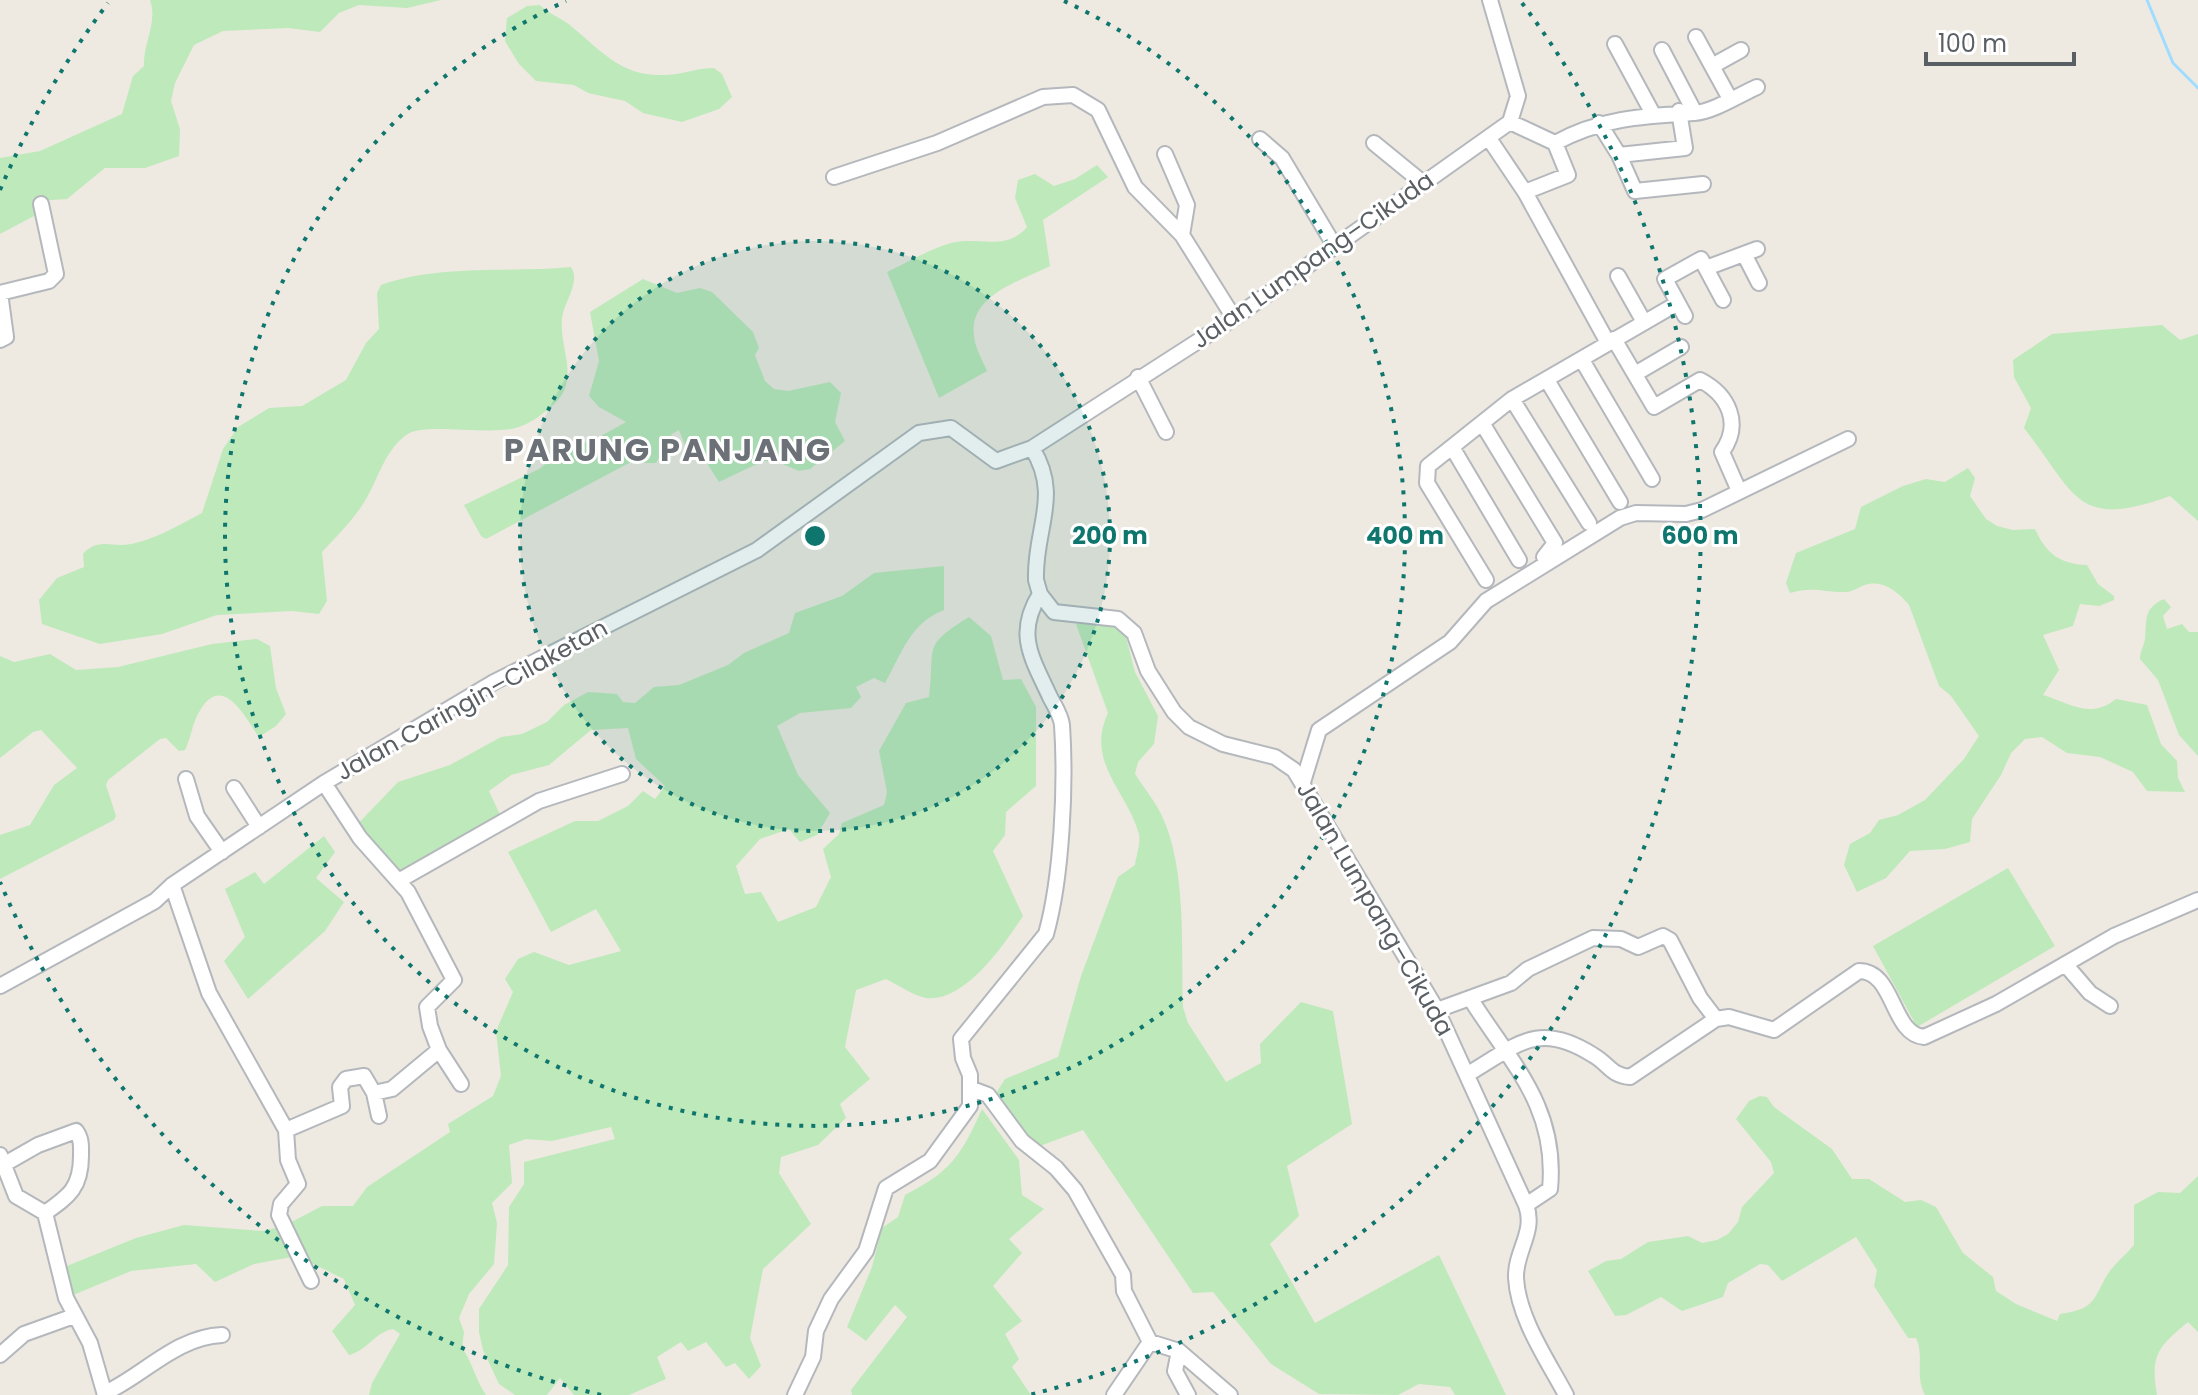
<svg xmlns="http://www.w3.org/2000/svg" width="2198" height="1395" viewBox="0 0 2198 1395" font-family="Poppins,sans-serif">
<rect width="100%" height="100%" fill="#eeeae1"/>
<path fill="#bee9bb" d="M150,0H441L407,8L359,5L339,13L320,32L288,28L223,31L194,45L175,83L171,101L180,129L179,156L145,168H105L67,199L36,201L34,216L0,234V158L40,151L122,114L133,76L144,66C143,43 158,22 150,0Z
M540,5C550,15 562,18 571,26C605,54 625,81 676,74C689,72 700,68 714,68L722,74L732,97L719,109L682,122L643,113L625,101L588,93L574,85L536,81L519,64L505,41L507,18L527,6Z
M1097,165L1108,177L1043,220L1050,266C1021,281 968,295 974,336C975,348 983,361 987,371L939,398L887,272C907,263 929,249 951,243C978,236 1006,252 1027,227L1015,198L1018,180L1035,174L1054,186L1075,179Z
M571,267C581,282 564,302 562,318C559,352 583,381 550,408C541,415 531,423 519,427C488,437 424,421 406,435C383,453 379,478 365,501C353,520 337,536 322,552L327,601L319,614L292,611L217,615L162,634L100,644L42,624L39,600L57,578L84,567L83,554C98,537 112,548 131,544C156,539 179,525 202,513L223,449L238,427L269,408L302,406L346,380L366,343L379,329L377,293L381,285C441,264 508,273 571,267Z
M643,279L677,293L700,288L712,292L753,332L759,348L755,355L765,381L774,389L788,391L830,382L841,393L835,422L845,441L810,469L799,471L778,462L763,461L719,482L703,457L689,455L679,430L672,434L656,463H629L486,539L481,536L464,505L539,469L569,446L592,441L626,422L599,407L589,396L599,361L590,312Z
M2162,325L2180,340L2198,334V521L2170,496C2076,530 2077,496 2024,428L2031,408L2014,377L2013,360L2052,334Z
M1968,468L1975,478L1970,496L1986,519L1997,526L2013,530L2035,529C2046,553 2059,564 2087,565L2098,584L2114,596V600L2099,606L2080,604L2073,626L2043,635L2059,670L2043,695C2070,703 2090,720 2116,699L2147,705L2161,744L2177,761L2178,778L2185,792L2147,791L2133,772L2100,757L2067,753L2042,737L2025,739L2011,753L2001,775L1972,819L1970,842L1945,849L1910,851L1886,878L1857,892L1844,865L1850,844L1870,833L1879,820L1898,815L1925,800L1964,759L1979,736L1951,696L1939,686L1909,605C1898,592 1883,579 1865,585C1859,587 1854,591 1847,592C1825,593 1814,586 1790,593L1786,583L1796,553L1855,529L1861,507L1903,486L1926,479L1945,482Z
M944,566V610C910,623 902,653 885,683L874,678L856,687L861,697L851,708L800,713L777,726L798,775L830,813L817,835L800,842L789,829L760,839L736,866L745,894L761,892L778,922L816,907L831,877L823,849L839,834L842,823L884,805L887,792L879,751L906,703L929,697C936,647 920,647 969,617L991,636L1003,680L1021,679L1036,707V786L1006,812L1005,835L993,851L1023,916C1005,943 965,1003 926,998C914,996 898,985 886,979L856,990L845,1047L870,1079L840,1104L846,1118L818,1145L781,1157L779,1173L811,1224L763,1269L750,1338L761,1366L749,1379L735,1363L726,1367L706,1342L688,1351L681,1342L657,1357L666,1379L629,1395H574L560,1378L547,1395H515L499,1384L483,1350L479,1332V1309L508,1265L509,1207L524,1184V1162L615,1139L611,1127L552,1141L526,1139L509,1145L512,1183L492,1203L497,1223L494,1264L469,1294L459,1318L464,1332L462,1348C473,1363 475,1379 486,1395H369L372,1383L400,1334L393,1329C375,1332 367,1351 349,1355L332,1331L355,1305L344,1279L297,1256L254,1264L215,1282L196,1264L131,1271L66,1298L57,1270L136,1238L184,1225L262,1231L284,1226L322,1206H353L367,1187L450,1132L448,1124L493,1096L501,1076L496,1031L513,992L505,979L518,959L534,952L569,965L621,951L596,909L551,932L508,852L575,821H598L628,806L643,791L655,799L665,786L636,759L628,728L591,730L549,765L511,775L489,791L501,817L395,874L350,832L398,782L450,765L501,737L522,734L547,722L564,705L588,692L617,694L623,702L635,703L654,687L679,685L728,665L744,653L789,633L795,613L842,596L874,573Z
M2164,599L2171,607L2163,616L2167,629L2182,624L2189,632H2198V756L2179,735L2158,680L2140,659C2140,651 2144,646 2145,639C2147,620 2143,608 2164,599Z
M1106,623L1118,627L1126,637L1135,672L1158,716L1154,744L1138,762L1135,774C1144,788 1155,801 1162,816C1187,869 1181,950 1183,1007L1188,1023L1226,1082L1261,1063L1260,1044L1301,1002L1333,1011L1352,1124L1287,1166L1299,1216L1270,1244L1315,1323L1439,1255L1506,1395H1455L1450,1387L1419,1384L1398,1395L1319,1394L1271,1364L1213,1292L1193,1293L1083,1130L1029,1150L991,1101L1005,1079L1058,1057L1081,976L1118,877L1135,865C1136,856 1141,843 1139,834C1127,791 1085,762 1108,713L1076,624Z
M257,639L270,646L276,688L286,714L276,726L259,737C244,715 221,670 198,714C192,725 191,738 185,750L179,751L166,738L160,739L108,780L106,785L116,816L114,820L0,879V835L30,825L54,785L77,768L41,730L33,732L0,758V656L14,662L50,654L76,670L118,667L212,644Z
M324,836L335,852L316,878L344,902L325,931L248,999L224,961L245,937L225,889L255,872L264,884Z
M2008,868L2055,946L1917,1027L1873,946Z
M1760,1096L1767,1097L1774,1107L1832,1149L1852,1179H1869L1905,1202L1921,1200L1936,1207L1963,1253L1993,1277L1996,1291L2016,1304L2057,1321L2060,1314C2094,1309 2092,1302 2107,1275C2114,1264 2126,1255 2134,1245V1205L2158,1192L2180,1193L2198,1176V1332L2188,1322C2158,1347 2150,1355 2157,1395H1925C1914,1373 1925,1358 1916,1338H1908L1874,1286L1877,1270L1856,1237L1782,1281L1768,1265L1760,1264L1728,1283L1723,1297L1682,1311L1661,1297L1626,1315L1615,1316L1588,1271L1606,1261L1621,1259L1648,1242L1688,1236L1702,1243L1717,1240L1728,1234L1738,1222L1742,1207L1774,1173L1771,1162L1736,1119L1749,1101Z
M982,1109L1019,1160L1022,1195L1044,1209L1009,1239L1022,1253L993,1286L1022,1321L1005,1334L1019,1359L1012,1367L1031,1395H852L851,1390L907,1317L895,1305L866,1341L847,1327L872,1267L882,1228L898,1217L905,1195C952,1171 961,1155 982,1109Z"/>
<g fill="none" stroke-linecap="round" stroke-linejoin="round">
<path stroke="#a0dcff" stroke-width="3" d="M2147,0L2173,63L2198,88"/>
<g stroke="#b4b8bd" stroke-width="18">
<path id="minor" d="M1490,0L1518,96L1510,122L1234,318L1032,448C1062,496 1034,529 1036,580L1040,594L1054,612L1118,619L1134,633L1148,671L1174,712L1189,727L1223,744L1275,757L1294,770L1437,1010L1526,1205C1536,1232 1515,1251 1516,1278C1518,1318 1548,1361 1566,1395
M1696,37L1730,99
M1615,44L1653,114
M1662,50L1695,113
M1712,66L1741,50
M1510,122L1555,143C1600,118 1643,116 1694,113C1713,112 1739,95 1757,87
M1599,123L1619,155L1635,191L1703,184
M1260,139L1282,158L1334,245
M1490,140L1525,192L1608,343
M1374,143L1423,183
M1165,154L1187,205L1182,235
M1619,155L1685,148L1679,111
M834,177L937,143L1043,97L1073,95L1098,110L1135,187L1182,235L1234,318
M1525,192L1568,175L1555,143
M1744,254L1759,283
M1706,268L1757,249
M1618,276L1644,322
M0,293L49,281L56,274L41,204
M0,293L6,337L0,340
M1685,316L1665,279L1701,259L1723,300
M1614,339L1654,407L1700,380C1729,395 1742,424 1722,452L1739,491
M1582,360L1652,479
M1635,374L1681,347
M1138,377L1166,432
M1547,380L1620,502
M1512,399L1589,523
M1482,423L1555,543L1544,557
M1452,447L1519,560
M1486,580L1427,483L1428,466L1512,399L1678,303
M186,779L197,816L222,852
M1303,782L1319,730L1450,642L1486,601L1620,518L1636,513L1686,514L1702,510L1848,439
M234,788L259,827
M400,880L539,801L622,774
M172,885L209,993L286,1130L288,1160L298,1184L281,1204L279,1215L311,1281
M2065,964L2090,993L2110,1006
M0,986L155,901L172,885L324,783L494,682L757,550L919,433L951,428L996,461L1032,448
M1470,998C1510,1062 1558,1106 1550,1189L1526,1205
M1437,1010L1511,983L1528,969L1593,938L1621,939L1638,947L1663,936L1670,940L1700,998L1716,1019
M439,1050L461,1084
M1468,1074C1517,1045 1538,1020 1593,1055C1609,1064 1610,1075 1630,1077L1716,1019L1729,1017L1774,1030L1859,971C1895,971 1891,1034 1924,1037L1996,1004L2114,936L2198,900
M972,1089L988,1095L1022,1141L1056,1168L1075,1190L1123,1275L1124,1291L1150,1342
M374,1093L379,1116
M286,1130L342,1106L340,1087L346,1079L364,1076L374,1093L392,1089L439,1050L430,1026L427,1007L454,980L408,892L360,838L324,783
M0,1155L16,1196L45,1213L66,1298L90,1343L105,1395
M3,1165L38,1145L76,1131C82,1139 81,1147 81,1156C81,1188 69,1196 45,1213
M1179,1351L1175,1371L1188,1395
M0,1355L24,1334L74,1316
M105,1393C144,1375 176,1337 222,1335
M795,1395L813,1357L816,1331L831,1299L866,1251L886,1188L930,1161L970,1106V1075L963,1058L961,1039L1046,934C1062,877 1066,785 1062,725C1061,715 1054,705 1050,697C1032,658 1015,634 1040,594
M1114,1395L1150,1342L1179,1351L1230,1395"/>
</g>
<use href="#minor" stroke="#fff" stroke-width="14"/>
</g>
<circle cx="815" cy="536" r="295" fill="#0f766e" fill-opacity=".12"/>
<g fill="none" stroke="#0f766e" stroke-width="4" stroke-dasharray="4 8">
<circle cx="815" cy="536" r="295"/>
<path d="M1064 1A590 590 0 1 1 566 1"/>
<path d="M601 1395A885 885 0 0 1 0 882M0 190A885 885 0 0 1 108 3M1522 3A885 885 0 0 1 1029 1395"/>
</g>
<g text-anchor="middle" stroke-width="6" stroke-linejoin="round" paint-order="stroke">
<g font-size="24" fill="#5a5f64" stroke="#fff">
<text transform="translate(1313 260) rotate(-35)" y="8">Jalan Lumpang–Cikuda</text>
<text transform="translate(472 700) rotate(-29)" y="8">Jalan Caringin–Cilaketan</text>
<text transform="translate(1375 909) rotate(60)" y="8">Jalan Lumpang–Cikuda</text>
</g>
<g font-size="32" font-weight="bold" letter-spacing="2" fill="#6b7176" stroke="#fff">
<text x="668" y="461">PARUNG PANJANG</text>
</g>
</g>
<circle cx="815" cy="536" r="12" fill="#0f766e" stroke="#fff" stroke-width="4"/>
<g font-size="24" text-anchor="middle" font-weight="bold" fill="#0f766e" stroke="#fff" stroke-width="6" stroke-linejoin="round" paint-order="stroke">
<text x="1110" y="544">200 m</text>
<text x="1405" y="544">400 m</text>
<text x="1700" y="544">600 m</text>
</g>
<path d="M1926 52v12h148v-12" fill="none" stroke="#5a5f64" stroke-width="4"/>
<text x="1938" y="52" font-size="24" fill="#5a5f64" stroke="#ffffff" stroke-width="6" paint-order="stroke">100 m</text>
</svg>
